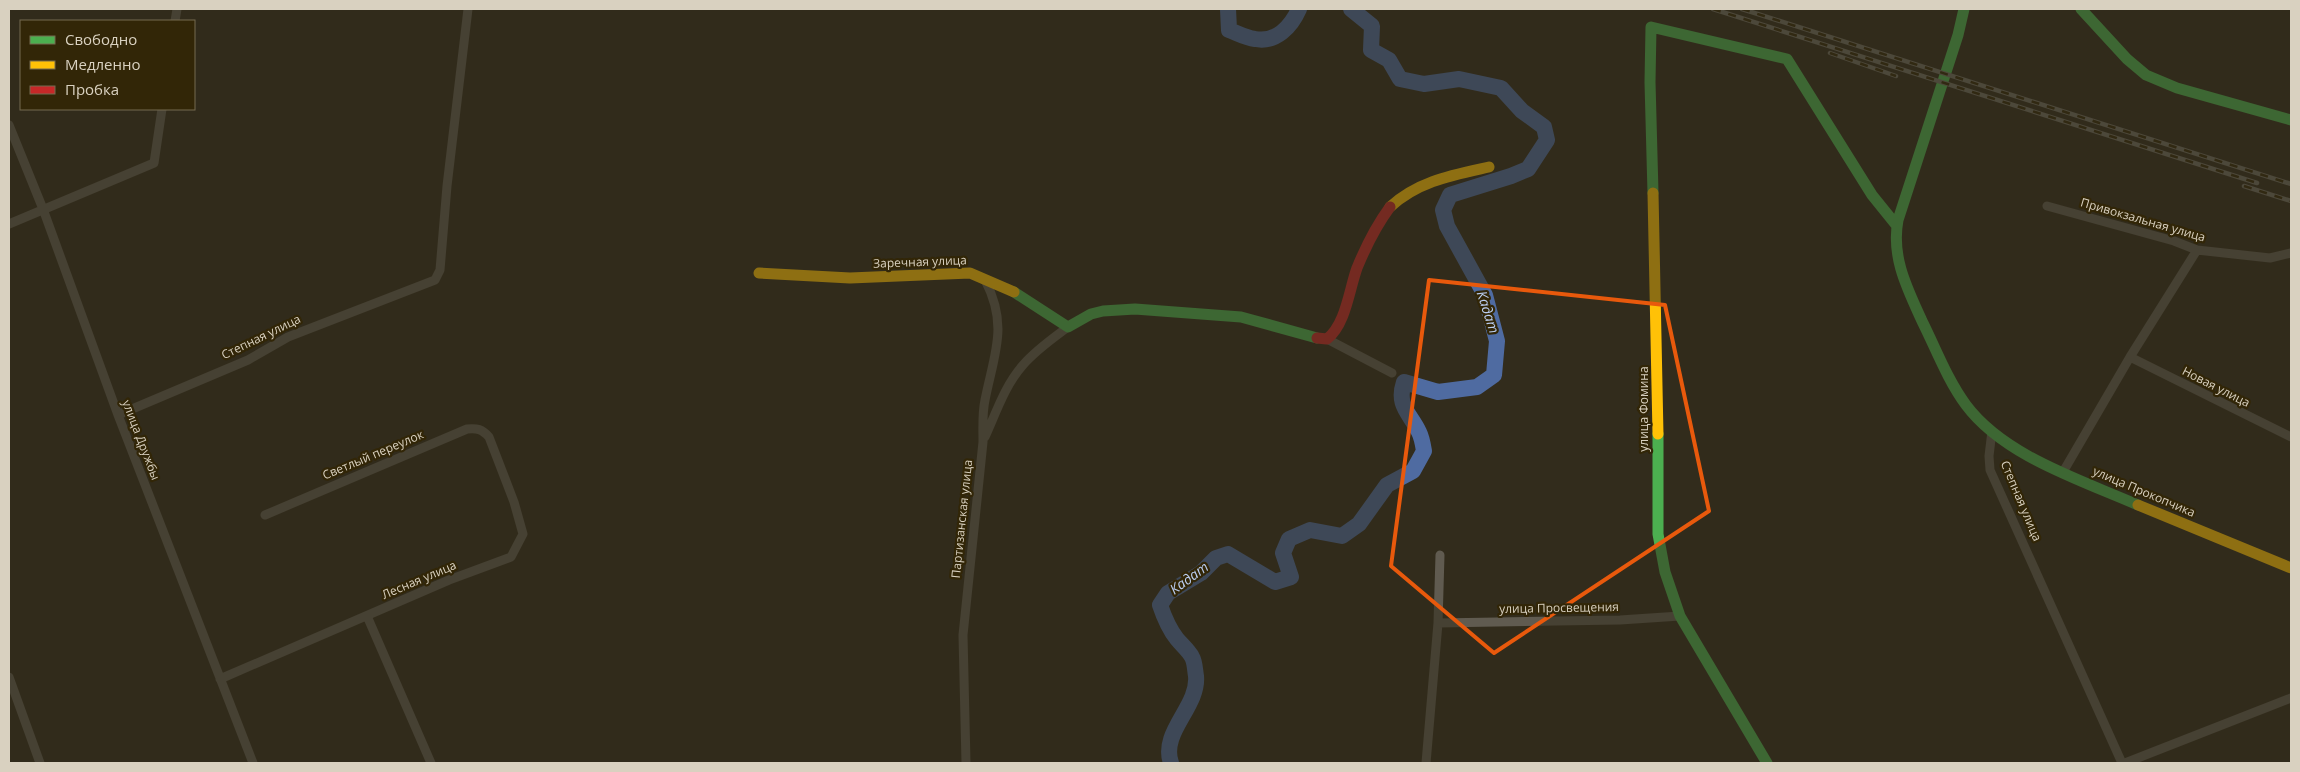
<svg xmlns="http://www.w3.org/2000/svg" width="2300" height="772" viewBox="0 0 2300 772" font-family="'Open Sans',sans-serif">
<rect width="100%" height="100%" fill="#322c1c"/>
<g fill="none" stroke-linecap="round" stroke-linejoin="round">
<path stroke="#4f6ba1" stroke-width="16" d="M1228,9L1229,30C1237,33 1246,38 1255,39C1276,43 1291,27 1299,9
M1171,763C1160,732 1199,707 1196,676C1195,671 1195,662 1192,657C1189,651 1182,645 1177,639C1169,629 1164,617 1160,605L1168,593L1201,573L1216,558L1228,554L1275,582L1291,577L1283,553L1289,539L1310,530L1342,536L1359,524L1387,485L1413,471L1424,451C1423,445 1422,438 1419,432C1410,413 1396,406 1404,382L1438,392L1477,387L1494,375L1497,341L1485,295L1447,226L1443,210L1450,195L1511,176L1528,169L1547,140L1544,127L1522,111L1501,88L1459,79L1424,84L1400,79L1389,60L1371,50L1372,26L1351,9"/>
<path stroke="#605b50" stroke-width="9" d="M175,21L177,9
M9,125L43,209L118,415L253,763
M2047,206L2174,241L2197,250L2270,258L2291,253
M9,224L154,163L162,109
M1327,339L1392,373
M2130,357L2291,437
M118,415L248,360L288,337L435,280L440,270L447,186L468,9
M1992,431L1989,456L1990,470L2122,763
M985,437C996,413 1005,385 1023,365C1036,350 1052,339 1068,327
M2063,472L2130,357L2197,250
M367,616L431,763
M1438,623L1620,620L1680,616
M9,677L40,763
M220,679L449,580L511,557L523,534L514,502L489,437C482,429 477,428 467,429L265,515
M966,763L963,635L983,442C983,428 982,414 985,400C994,354 1009,326 985,280
M1426,763L1438,623L1440,555
M2125,763L2291,698"/>
<path stroke="#4caf50" stroke-width="11" d="M1964,9L1958,35L1898,220C1891,257 1907,288 1922,321C1936,349 1947,379 1966,405C2004,456 2081,480 2138,505
M2081,9L2127,59L2146,75L2177,88L2291,120
M1653,193L1650,82L1651,27L1787,59L1872,195L1897,226
M1014,292L1068,327L1091,314L1103,311L1135,309L1241,317L1317,338
M1658,434V534L1665,572L1680,616L1767,763"/>
<path stroke="#ffc107" stroke-width="11" d="M1653,193L1658,434
M1390,207C1418,181 1453,175 1489,167
M759,273L850,278L970,273L1014,292
M2138,505L2291,568"/>
<path stroke="#c62828" stroke-width="11" d="M1317,338L1327,339C1346,324 1349,290 1357,268C1366,246 1376,226 1390,207"/>
<g stroke="#6e6a5f" stroke-width="4.5">
<path id="rail" d="M1713,9L2257,183
M1742,9L2291,184
M1830,53L1896,76
M2244,186L2291,201"/>
</g>
<use href="#rail" stroke="#322607" stroke-width="2.5" stroke-dasharray="8" stroke-linecap="butt"/>
</g>
<path d="M0 0H2300V772H0ZM1429,280L1665,305L1709,511L1494,653L1391,566Z" fill="#322c1c" fill-opacity=".55" fill-rule="evenodd"/>
<path fill="none" stroke="#e8590c" stroke-width="4" stroke-linejoin="round" d="M1429,280L1665,305L1709,511L1494,653L1391,566Z"/>
<g text-anchor="middle" stroke-width="4.5" stroke-linejoin="round" paint-order="stroke">
<g font-size="12" fill="#d9d1c0" stroke="#322607">
<text transform="translate(2143 220) rotate(16)" y="4">Привокзальная улица</text>
<text transform="translate(920 262) rotate(-2)" y="4">Заречная улица</text>
<text transform="translate(261 337) rotate(-26)" y="4">Степная улица</text>
<text transform="translate(2216 387) rotate(27)" y="4">Новая улица</text>
<text transform="translate(1644 409) rotate(-90)" y="4">улица Фомина</text>
<text transform="translate(141 440) rotate(69)" y="4">улица Дружбы</text>
<text transform="translate(373 455) rotate(-23)" y="4">Светлый переулок</text>
<text transform="translate(2144 492) rotate(23)" y="4">улица Прокопчика</text>
<text transform="translate(2021 501) rotate(67)" y="4">Степная улица</text>
<text transform="translate(962 519) rotate(-84)" y="4">Партизанская улица</text>
<text transform="translate(419 580) rotate(-23)" y="4">Лесная улица</text>
<text transform="translate(1559 608) rotate(-1)" y="4">улица Просвещения</text>
</g>
<g font-size="14" font-style="italic" fill="#bacdf0" stroke="#322607">
<text transform="translate(1488 312) rotate(72)" y="5">Кадат</text>
<text transform="translate(1189 578) rotate(-36)" y="5">Кадат</text>
</g>
</g>
<rect width="2300" height="772" fill="none" stroke="#d9d1c0" stroke-width="20"/>
<rect x="20" y="20" width="175" height="90" fill="#322607" stroke="#756a51"/>
<rect x="30" y="36" width="25" height="8" fill="#4caf50" stroke="#756a51"/>
<text x="65" y="45" font-size="15" fill="#d9d1c0">Свободно</text>
<rect x="30" y="61" width="25" height="8" fill="#ffc107" stroke="#756a51"/>
<text x="65" y="70" font-size="15" fill="#d9d1c0">Медленно</text>
<rect x="30" y="86" width="25" height="8" fill="#c62828" stroke="#756a51"/>
<text x="65" y="95" font-size="15" fill="#d9d1c0">Пробка</text>
</svg>
